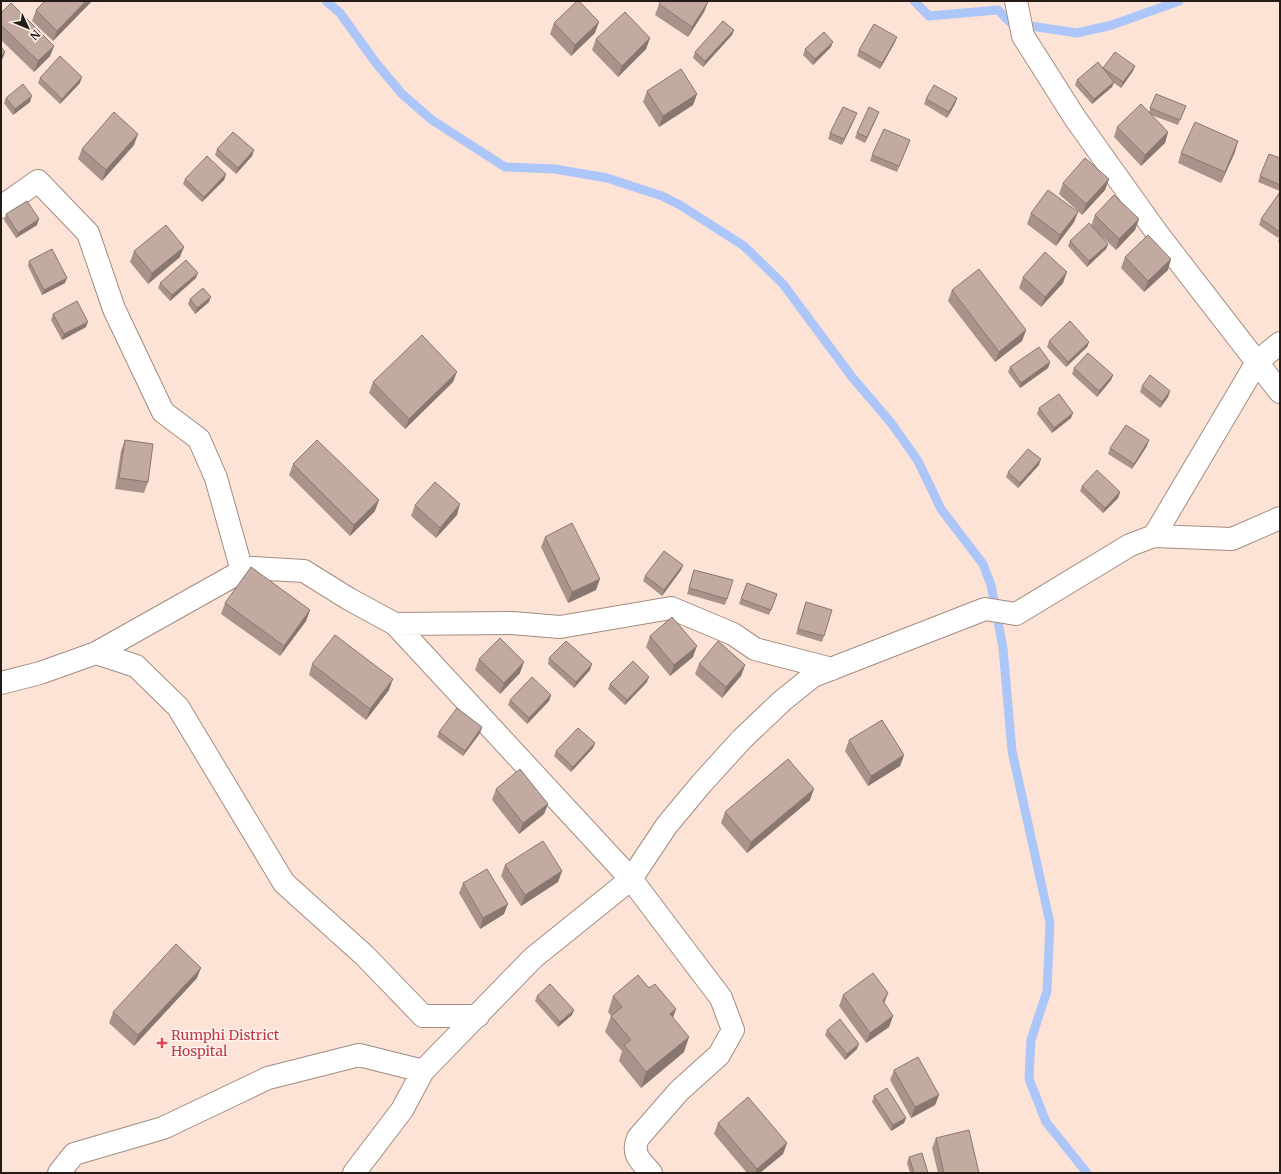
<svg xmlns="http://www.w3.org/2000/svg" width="1281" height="1174" viewBox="0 0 1281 1174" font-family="Merriweather,serif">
<rect width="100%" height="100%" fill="#fde3d6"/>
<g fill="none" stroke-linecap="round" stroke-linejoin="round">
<path stroke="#adc6fa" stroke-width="9" d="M326,1L340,13L376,63L402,94L432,120L505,167L555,169L607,178L662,196L680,205L744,246L783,284L852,377L892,424L918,461L941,509L983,564L991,585L1003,648L1012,751L1050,923L1047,991L1031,1040L1029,1079L1046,1122L1087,1173
M914,1L929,16L998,10L1011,23L1077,33L1112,25L1179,1"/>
<g stroke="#a38c80" stroke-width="24">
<path id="minor" d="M1016,1L1023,36L1075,118L1157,233L1280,392
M1,207L38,181L88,233L114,309L163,412L199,439L216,478L242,571
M1154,536L1257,362L1280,343
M395,624L631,879L721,998L733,1030L719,1055L679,1091L638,1138C631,1155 641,1161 651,1173
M96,653L136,666L178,707L284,883L364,955L423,1016H478
M1,683L40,673L96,653L242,571L252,568L304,571L349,599L395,624L512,623L560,627L671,608L733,634L755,649L832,669
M59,1173L74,1154L163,1128L268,1078L359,1055L423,1071
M354,1173L402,1110L423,1071L533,958L631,879L667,825L702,783L742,739L782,701L813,676L985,609L1016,614L1130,545L1154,536L1232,539L1280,518"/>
</g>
<use href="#minor" stroke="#fff" stroke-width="22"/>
</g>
<path fill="#a8928a" d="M92,1L53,41L32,21L36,10Z
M708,2L704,12L688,37L655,15L659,4Z
M1,13L54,46L50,56L34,72L1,40Z
M554,23L595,33L571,56L550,34Z
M734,30L732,35L703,67L693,58L695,52Z
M650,38L646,49L618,77L592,50L596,39Z
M895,42L880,69L857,56L859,50Z
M831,47L813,65L803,55L805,49Z
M1135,66L1133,71L1121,88L1114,83L1112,87L1092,104L1075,85L1077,80L1103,69Z
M40,78L80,83L60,104L38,83Z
M647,91L697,94L693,105L659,127L643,102Z
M1156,94L1186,106L1178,125L1151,115L1168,132L1165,143L1141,166L1114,137L1117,127L1149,112Z
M6,98L30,102L13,115L4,103Z
M957,98L955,104L947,118L924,104L926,99Z
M877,117L865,143L855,138L857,133Z
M855,118L842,145L828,139L830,133Z
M134,145L102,181L78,159L82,149Z
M908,146L897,172L870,161L872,155Z
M217,149L254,150L252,156L236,174L215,155Z
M1235,152L1221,183L1178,163L1181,153Z
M1280,158V191L1258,182L1260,176Z
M226,174L224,180L202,202L183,184L185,179Z
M1109,179L1105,190L1082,215L1059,194L1063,183Z
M1280,192V234L1278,238L1259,225L1261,219Z
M1078,212L1074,222L1056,246L1027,224L1031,213Z
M6,214L37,225L16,238L4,220Z
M1095,215L1139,219L1135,230L1116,250L1095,230L1108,244L1106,249L1087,267L1068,246L1070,241L1091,226Z
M1280,235V243L1278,242Z
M134,251L180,257L148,284L130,262Z
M1125,257L1168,270L1144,292L1121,268Z
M29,261L65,283L42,295L28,266Z
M1023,277L1063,283L1041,307L1019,288Z
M196,278L170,301L158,288L160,283Z
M952,290L1026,330L1022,341L995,362L948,301Z
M190,299L209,302L195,314L188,304Z
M53,314L86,327L62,340L51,320Z
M1049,341L1089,342L1087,347L1066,367L1047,347Z
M1050,362L1048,368L1020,388L1008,372L1010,367Z
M1074,368L1113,375L1111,380L1097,397L1072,374Z
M373,382H453L405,429L369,393Z
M1142,386L1170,391L1168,397L1160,408L1140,392Z
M1039,408L1071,418L1052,433L1037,414Z
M125,440L148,482L144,493L115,489L121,451Z
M1147,446L1132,469L1108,454L1110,448Z
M293,464L375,511L350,536L289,475Z
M1039,465L1018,488L1006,477L1008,472Z
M1082,486L1120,492L1118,498L1103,513L1080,491Z
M415,505L457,515L436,538L411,516Z
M545,537L596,590L568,603L541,547Z
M683,565L681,570L662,596L643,581L645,576Z
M694,570L727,599L725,605L687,594Z
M747,583L777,594L769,615L739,604Z
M806,602L824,636L822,642L796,634Z
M225,603L310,610L306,621L280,656L221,614Z
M650,636L693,657L670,676L646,647Z
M549,658L590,670L574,688L548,664Z
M479,659L520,673L500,694L475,670Z
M312,664L389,690L366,720L309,675Z
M699,664L745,665L741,676L722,698L695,674Z
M647,682L625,705L608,689L610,684Z
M551,695L549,701L527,724L508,705L510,700Z
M482,727L480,733L463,756L437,737L439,732Z
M849,740L904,755L900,766L868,786L845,751Z
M595,743L593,748L571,772L554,756L556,751Z
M496,789L548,804L544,814L519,834L492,800Z
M810,800L747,853L721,823L725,812Z
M505,865L562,871L558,882L521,906L501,876Z
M463,883L504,914L480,929L459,893Z
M197,978L134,1046L109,1023L113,1012Z
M649,988L676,1009L673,1017L684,1052L641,1088L619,1061L622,1051L605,1032L611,1016L608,1012L613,996Z
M888,993L884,1003L893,1016L889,1027L866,1043L839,1006L843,995Z
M537,996L572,1015L558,1027L535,1001Z
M827,1030L857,1049L845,1060L825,1035Z
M894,1070L939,1095L935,1105L911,1118L890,1080Z
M874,1096L906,1118L904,1123L891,1131L872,1102Z
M718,1123L787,1143L783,1154L760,1173H747L714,1134Z
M936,1138L979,1173H938L932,1148Z
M909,1157L928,1173H910L907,1163Z"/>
<path fill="#887770" d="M86,1H92L53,41L57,31Z
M708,2L704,12L688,37L692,27Z
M599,22L595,33L571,56L575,45Z
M734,30L732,35L703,67L705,61Z
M897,37L895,42L880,69L882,63Z
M650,38L646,49L618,77L622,66Z
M833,42L831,47L813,65L815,59Z
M54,46L50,56L34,72L38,61Z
M5,52L3,58L1,60V56Z
M1135,66L1133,71L1121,88L1123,82Z
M82,77L80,83L60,104L62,99Z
M1114,82L1112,87L1092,104L1094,99Z
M697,94L693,105L659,127L663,116Z
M32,96L30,102L13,115L15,109Z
M957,98L955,104L947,118L949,112Z
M879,112L877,117L865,143L867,137Z
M857,113L855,118L842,145L844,139Z
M1168,132L1165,143L1141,166L1145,155Z
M138,134L134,145L102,181L106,170Z
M1238,141L1235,152L1221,183L1225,172Z
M254,150L252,156L236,174L238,168Z
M226,174L224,180L202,202L204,197Z
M1109,179L1105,190L1082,215L1086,204Z
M1078,212L1074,222L1056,246L1060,235Z
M39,219L37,225L16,238L18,233Z
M1139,219L1135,230L1116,250L1119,239Z
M1108,244L1106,249L1087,267L1089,261Z
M184,247L180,257L148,284L152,273Z
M1171,259L1168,270L1144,292L1148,281Z
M1067,272L1063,283L1041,307L1045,297Z
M198,273L196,278L170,301L172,295Z
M67,278L65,283L42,295L44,290Z
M211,297L209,302L195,314L197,308Z
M88,322L86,327L62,340L64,334Z
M1026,330L1022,341L995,362L999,352Z
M1089,342L1087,347L1066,367L1068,362Z
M1050,362L1048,368L1020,388L1021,383Z
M457,372L453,382L405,429L409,419Z
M1113,375L1111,380L1097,397L1099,391Z
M1170,391L1168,397L1160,408L1162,402Z
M1073,413L1071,418L1052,433L1054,428Z
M1149,440L1147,446L1132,469L1134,464Z
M1041,459L1039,465L1018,488L1020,483Z
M1120,492L1118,498L1103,513L1105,508Z
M379,500L375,511L350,536L354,525Z
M460,504L457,515L436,538L440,528Z
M683,565L681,570L662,596L664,590Z
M600,579L596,590L568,603L572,592Z
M310,610L306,621L280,656L284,646Z
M697,646L693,657L670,676L674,665Z
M524,662L520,673L500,694L504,683Z
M592,664L590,670L574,688L576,682Z
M745,665L741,676L722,698L726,687Z
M649,677L647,682L625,705L627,700Z
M393,679L389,690L366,720L370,709Z
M551,695L549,701L527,724L529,718Z
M482,727L480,733L463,756L465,751Z
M595,743L593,748L571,772L573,767Z
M904,755L900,766L868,786L871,776Z
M814,789L810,800L747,853L751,842Z
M548,804L544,814L519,834L523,823Z
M562,871L558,882L521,906L525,895Z
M508,904L504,914L480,929L483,918Z
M201,968L197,978L134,1046L138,1035Z
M888,993L884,1003L883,1001Z
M676,1009L670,1025V1014Z
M574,1010L572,1015L558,1027L560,1022Z
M893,1016L889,1027L866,1043L870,1033Z
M689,1037L684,1052L641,1088L646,1072Z
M859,1044L857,1049L845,1060L847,1054Z
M939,1095L935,1105L911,1118L915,1107Z
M906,1118L904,1123L891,1131L893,1125Z
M787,1143L783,1154L760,1173H755L757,1169Z"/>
<path fill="#c3aaa0" stroke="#887770" d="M45,1H86L57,31L36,10Z
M577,1H579L599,22L575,45L554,23Z
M661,1H707L708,2L692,27L659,4Z
M11,3L54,46L38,61L1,25V13Z
M625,12L650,38L622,66L596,39Z
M723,21L734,30L705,61L695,52Z
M874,24L897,37L882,63L859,50Z
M824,32L833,42L815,59L805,49Z
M1,47L5,52L1,56Z
M1115,52L1135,66L1123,82L1103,68Z
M60,56L82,77L62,99L40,78Z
M1098,62L1114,82L1094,99L1077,80Z
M681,69L697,94L663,116L647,91Z
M23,84L32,96L15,109L6,98Z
M934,85L957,98L949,112L926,99Z
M1156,94L1186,106L1180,120L1150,108Z
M1141,104L1168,132L1145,155L1117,127Z
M843,107L857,113L844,139L830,133Z
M869,107L879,112L867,137L857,133Z
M114,112L138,134L106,170L82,149Z
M1195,122L1238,141L1225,172L1181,153Z
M884,129L910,140L899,166L872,155Z
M233,132L254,150L238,168L217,149Z
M1269,154L1280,158V185L1260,176Z
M207,156L226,174L204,197L185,179Z
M1085,158L1109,179L1086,204L1063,183Z
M1048,190L1078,212L1060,235L1031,213Z
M1280,192V232L1261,219Z
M1114,195L1139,219L1119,239L1095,215Z
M27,201L39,219L18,233L6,214Z
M1089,223L1108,244L1089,261L1070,241Z
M166,225L184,247L152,273L134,251Z
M1148,235L1171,259L1148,281L1125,257Z
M52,249L67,278L44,290L29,261Z
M1045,252L1067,272L1045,297L1023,277Z
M186,260L198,273L172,295L160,283Z
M979,269L1026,330L999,352L952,290Z
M203,288L211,297L197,308L190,299Z
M77,301L88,322L64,334L53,314Z
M1070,321L1089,342L1068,362L1049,341Z
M422,335L457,372L409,419L373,382Z
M1039,347L1050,362L1021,383L1010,367Z
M1088,353L1113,375L1099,391L1074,368Z
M1150,375L1170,391L1162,402L1142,386Z
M1059,394L1073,413L1054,428L1039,408Z
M1126,425L1149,440L1134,464L1110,448Z
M125,440L153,444L148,482L119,478Z
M317,440L379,500L354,525L293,464Z
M1028,449L1041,459L1020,483L1008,472Z
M1097,470L1120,492L1105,508L1082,486Z
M435,482L460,504L440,528L415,505Z
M572,523L600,579L572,592L545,537Z
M664,551L683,565L664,590L645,576Z
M251,567L310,610L284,646L225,603Z
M694,570L733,580L727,599L689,588Z
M747,583L777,594L771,610L741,599Z
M806,602L832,610L824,636L798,629Z
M672,617L697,646L674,665L650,636Z
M335,635L393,679L370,709L312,664Z
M500,638L524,662L504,683L479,659Z
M566,641L592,664L576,682L549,658Z
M718,641L745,665L726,687L699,664Z
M633,661L649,677L627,700L610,684Z
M532,677L551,695L529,718L510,700Z
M457,708L482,727L465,751L439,732Z
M882,720L904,755L871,776L849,740Z
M578,728L595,743L573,767L556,751Z
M788,759L814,789L751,842L725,812Z
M520,769L548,804L523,823L496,789Z
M543,841L562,871L525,895L505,865Z
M487,869L508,904L483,918L463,883Z
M176,944L201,968L138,1035L113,1012Z
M873,973L888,993L883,1001L893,1016L870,1033L843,995Z
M638,975L649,988L655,984L676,1009L670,1014L689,1037L646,1072L624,1045L631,1040L611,1016L622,1007L613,996Z
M550,984L574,1010L560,1022L537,996Z
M840,1019L859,1044L847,1054L827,1030Z
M918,1057L939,1095L915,1107L894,1070Z
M887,1088L906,1118L893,1125L874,1096Z
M748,1097L787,1143L757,1169L718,1123Z
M969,1130L979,1173H944L936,1138Z
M922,1153L928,1173H914L909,1157Z"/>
<path fill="#e0444e" stroke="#fef4ef" stroke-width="1.5" d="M160 1037h4v4h4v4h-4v4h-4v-4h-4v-4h4z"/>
<g text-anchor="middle" stroke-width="3" stroke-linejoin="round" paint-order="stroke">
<g font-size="14" fill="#be3a42" stroke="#fef4ef" text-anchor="start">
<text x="171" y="1040">Rumphi District<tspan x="171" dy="16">Hospital</tspan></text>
</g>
</g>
<rect width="1281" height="1174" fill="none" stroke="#241b16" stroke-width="4"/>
<g transform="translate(28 28) rotate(134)" stroke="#fef4ef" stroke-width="3" paint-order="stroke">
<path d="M0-3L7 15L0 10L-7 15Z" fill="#241b16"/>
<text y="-6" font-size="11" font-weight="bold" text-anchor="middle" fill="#241b16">N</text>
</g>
</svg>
